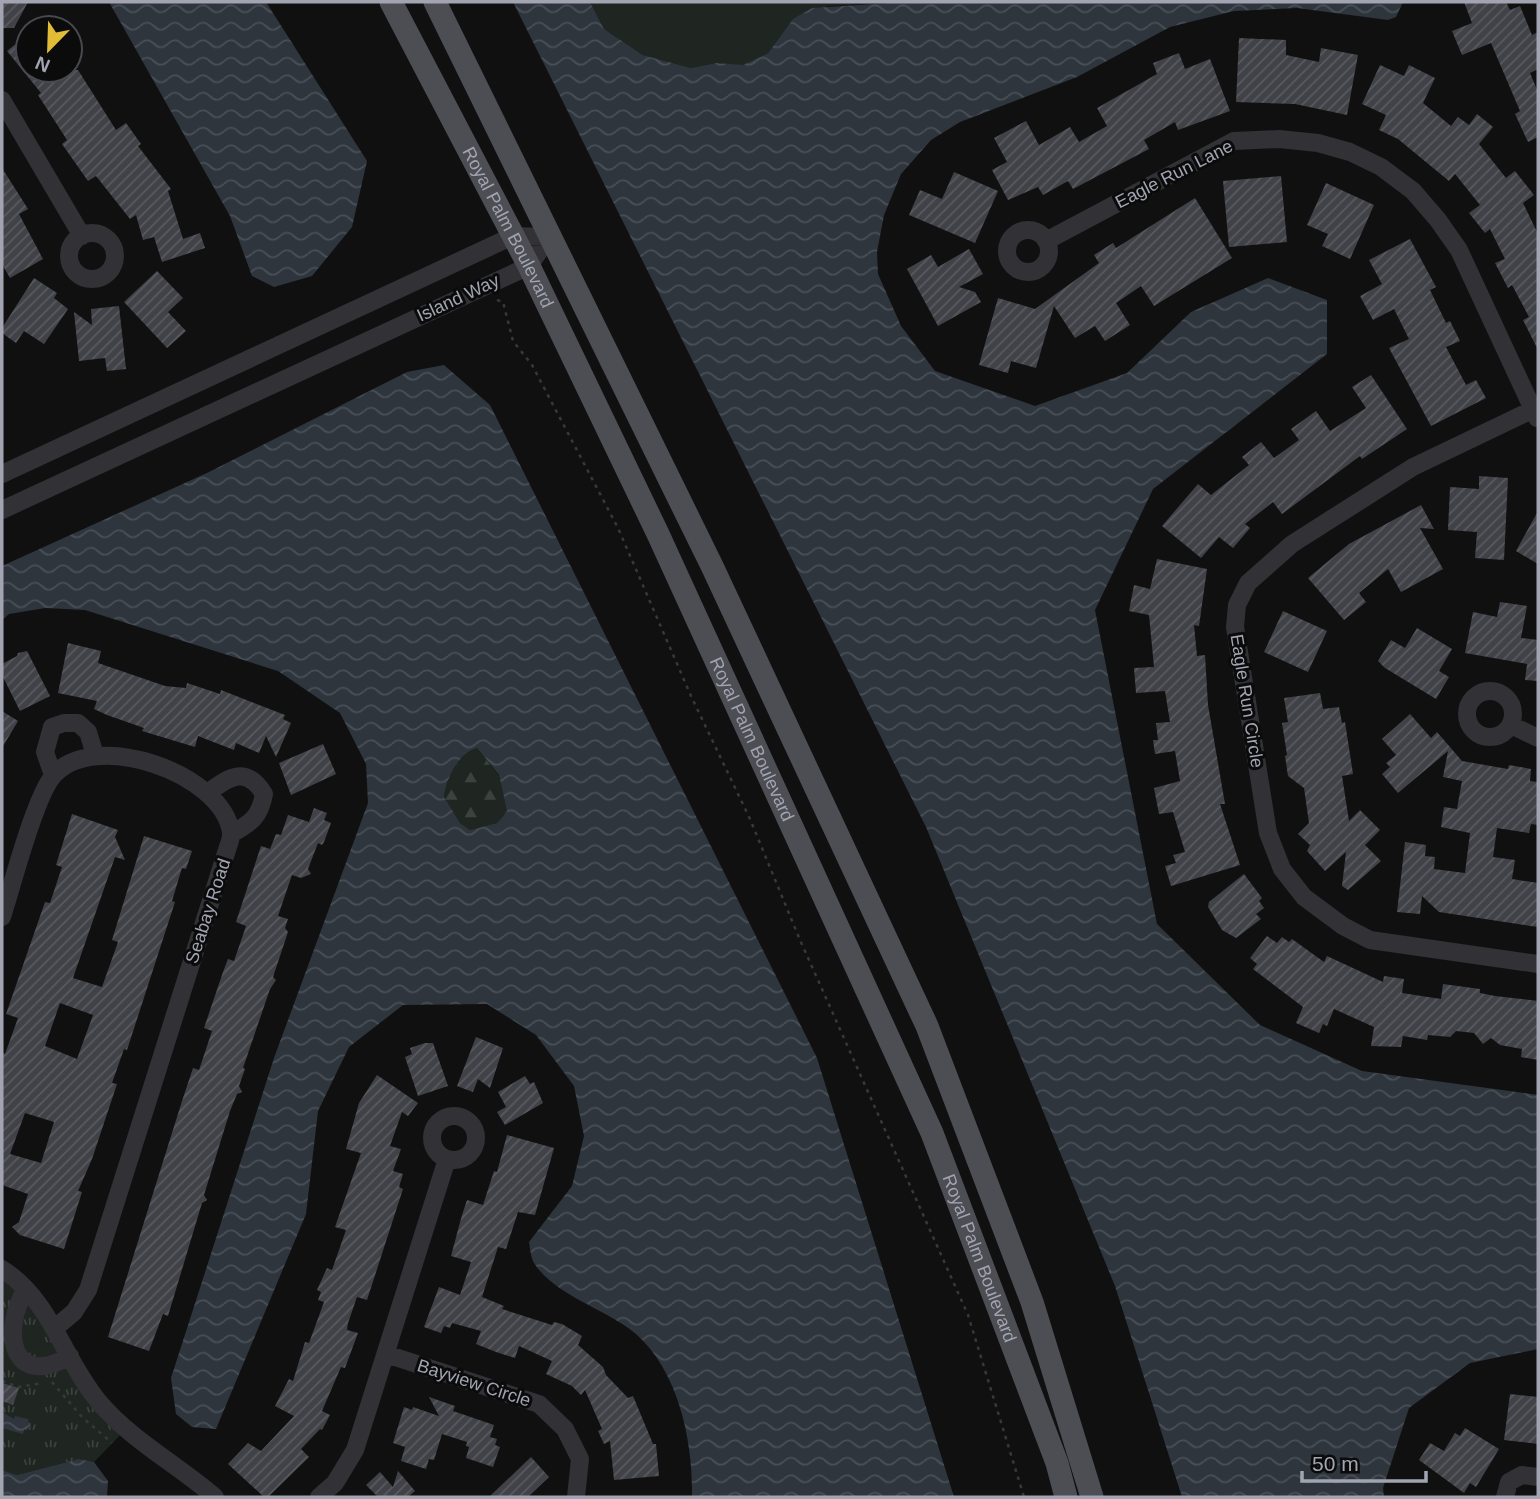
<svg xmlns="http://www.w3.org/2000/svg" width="1540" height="1499" viewBox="0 0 1540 1499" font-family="Arial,sans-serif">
<defs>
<pattern id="forest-firs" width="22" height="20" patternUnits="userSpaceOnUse" patternTransform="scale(1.75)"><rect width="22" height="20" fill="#1f2520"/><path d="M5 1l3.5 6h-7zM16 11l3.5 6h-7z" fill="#3c423e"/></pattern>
<pattern id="park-tufts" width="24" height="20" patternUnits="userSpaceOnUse" patternTransform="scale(1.75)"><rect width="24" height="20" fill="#1f2520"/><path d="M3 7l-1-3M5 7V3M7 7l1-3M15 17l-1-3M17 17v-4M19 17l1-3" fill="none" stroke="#3c423e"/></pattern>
<pattern id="water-waves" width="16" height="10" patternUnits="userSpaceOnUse" patternTransform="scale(1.75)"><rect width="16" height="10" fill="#2e353d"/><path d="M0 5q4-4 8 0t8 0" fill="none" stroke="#494f57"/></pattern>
<pattern id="building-hatch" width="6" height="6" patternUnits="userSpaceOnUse" patternTransform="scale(1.75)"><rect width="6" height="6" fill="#414247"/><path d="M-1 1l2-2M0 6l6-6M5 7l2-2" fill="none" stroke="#595a5f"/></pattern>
</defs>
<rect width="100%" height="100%" fill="#101011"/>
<path fill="#1f2520" d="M590,2H904L828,6L793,19L768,53L743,66L716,63L691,68L643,55L604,29Z"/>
<path fill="url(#forest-firs)" d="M477,748L499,776L507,812L497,823L470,830L460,823L444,798C446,780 458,753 477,748Z"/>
<path fill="url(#park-tufts)" d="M2,1269L127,1428L94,1462L79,1459L17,1475L2,1470Z"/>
<path fill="url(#water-waves)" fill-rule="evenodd" d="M109,2H266L367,161L352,227L312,276L274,287L252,276L230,216Z
M513,2H590L604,29L643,55L691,68L716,63L743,65L768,53L793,19L812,8L904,2H1403L1396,17L1388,20L1297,8L1234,11L1170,27L1077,77L960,122L931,140L901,174L884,215L877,252L878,274L901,326L935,371L1035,406L1127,373L1191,312L1268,278L1327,300V354L1153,489L1095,610L1157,924L1260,1025L1362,1071L1538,1095V1349L1470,1363L1409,1408L1383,1488L1384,1497H1182L1115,1286L926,827Z
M444,365L490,405L817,1058L954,1497H692C693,1442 679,1372 636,1334C607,1309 555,1296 534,1263C531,1258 530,1248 529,1242L572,1186L584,1136L574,1086L536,1035L487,1004L403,1005L349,1047L318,1111L306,1214L216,1429L192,1427L176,1414L171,1378L274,1058L368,803L366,764L340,713L278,671L85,610L45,608L9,614L2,620V566L209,472L407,372ZM477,748L499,775L507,812L497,823L470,830L460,823L444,797C446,780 458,753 477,748Z
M2,1412L14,1419L15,1416L28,1419L30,1428L24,1430L23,1434L2,1428Z
M79,1459L94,1462L108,1481L107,1497H2V1470L17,1475Z"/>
<path fill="url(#building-hatch)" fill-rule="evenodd" d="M2,2H28L14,28H2Z
M1464,2H1506L1510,10L1520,6L1532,35L1538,32V69L1530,73L1538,92V137L1528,142L1515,114L1520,111L1491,43L1462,55L1452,31L1472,23Z
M28,34V70H78L116,130L126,123L141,144L138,146L171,189L168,191L183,239L200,233L205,248L162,262L154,237L143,240L136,215L130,219L96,176L88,181L62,144L67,140L38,95L41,93L7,51Z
M1239,38L1286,40V55L1319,62L1321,48L1358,55L1347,115L1295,104L1236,102Z
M1179,53L1185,69L1210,59L1230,111L1178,130L1175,122L1144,140L1149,149L1073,189L1068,181L1043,195L1038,187L1008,200L992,170L1007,162L994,138L1026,121L1039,145L1070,127L1079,142L1107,126L1097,108L1157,74L1153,63Z
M1380,65L1404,76L1409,65L1435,78L1423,103L1451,126L1458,117L1469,125L1477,114L1493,127L1479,144L1506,178L1515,171L1534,195L1523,203L1538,234V350L1523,320L1529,317L1512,285L1508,288L1495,263L1505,259L1490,229L1485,233L1469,213L1480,205L1455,174L1449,181L1398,139L1379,130L1386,115L1362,104Z
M2,168L28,209L19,214L43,259L10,278L2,264Z
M954,172L998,191L975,243L909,215L920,190L942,199Z
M1281,176L1287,242L1229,247L1223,181Z
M1326,183L1374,205L1350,259L1322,246L1328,234L1307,225Z
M1195,198L1232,258L1154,306L1141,286L1116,303L1130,325L1105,341L1095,326L1075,338L1054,306L1036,368L1011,361L1008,373L979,365L998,298L1035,309L1099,263L1094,255L1113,243L1116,248Z
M1410,239L1436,287L1430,290L1446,323L1450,321L1460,341L1446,347L1466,385L1476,380L1486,398L1431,426L1389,348L1409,339L1394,309L1373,320L1360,296L1382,284L1369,260Z
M969,249L983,274L959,287L975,292L981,302L938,326L907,269L931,255L938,267Z
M157,271L183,298L168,312L186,331L167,348L124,302Z
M34,278L57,293L54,298L68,309L44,344L24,331L16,343L2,333V328Z
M119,306L126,369L107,371L105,358L79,361L74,312L92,325L91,309Z
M1371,375L1407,429L1362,459L1360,456L1282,514L1273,502L1245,524L1250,528L1233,548L1219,537L1201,558L1162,526L1198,484L1211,495L1249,465L1242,457L1261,442L1274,458L1299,440L1291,429L1316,411L1330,431L1366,408L1352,387Z
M1479,476L1508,478L1504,560L1475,558L1477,532L1448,530L1450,487L1479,489Z
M1421,505L1434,529L1420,528L1443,569L1401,592L1388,569L1359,593L1366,602L1344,620L1308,578L1349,544Z
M1538,511V564L1516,551Z
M1157,559L1207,569L1199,626L1194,625L1197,656L1205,655L1208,705L1225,804H1220L1240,865L1171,886L1165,866L1176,863L1173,855L1185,852L1173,812L1159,814L1154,788L1180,781L1175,751L1155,754L1153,740H1158L1156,723L1170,722L1165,691L1136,693L1134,668L1154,667L1149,615L1129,611L1134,585L1150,589Z
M1500,602L1527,606L1521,638L1538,640V681L1525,680L1527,664L1465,653L1473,612L1497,617Z
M1283,611L1327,631L1308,672L1264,652Z
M1417,628L1452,649L1439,671L1449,677L1436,699L1385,668L1378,661L1391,640L1405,648Z
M68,643L101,651L98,663L165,686L186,688L187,683L220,694L221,690L285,715L283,719L291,723L276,757L266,736L259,753L236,743L234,750L198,736L195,747L142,731L144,728L107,715L94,709L97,701L58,693Z
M27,651L50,696L20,711L2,675V664L17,656L18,653Z
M1320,693L1323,709L1339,707L1342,723L1345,722L1353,774L1342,776L1349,821L1360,810L1380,830L1365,845L1381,861L1348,890L1342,886L1346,852L1325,871L1307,851L1310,845L1298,834L1309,823L1304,788L1288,776L1285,756L1287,755L1282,723L1288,722L1284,698Z
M2,711L18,721L2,748Z
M1410,714L1431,738L1437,732L1462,761L1508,769L1509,765L1531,769L1530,781L1538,782V825L1531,824L1529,833L1497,828L1493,857L1515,860L1512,879L1538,883V927L1439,912L1422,896L1420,914L1397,912L1405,842L1426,845L1425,856L1435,857L1434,869L1465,873L1470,833L1441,827L1444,807L1457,809L1462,781L1443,777L1448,751L1398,793L1382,774L1390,767L1386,763L1396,755L1382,739Z
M323,744L336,774L291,795L279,763Z
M314,808L327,813L324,820L331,823L324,842L322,845L318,843L308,869L311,874L301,878L292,875L278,916L288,919L285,928L288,932L273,977L276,980L270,989L243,1068L245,1069L239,1086L242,1092L237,1094L230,1111L204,1195L207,1200L202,1203L168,1316L163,1314L149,1351L108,1337L182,1101L193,1068L199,1070L212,1031L204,1028L223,972L228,959L234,961L246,926L236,922L261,846L270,849L276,834L281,835L288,815L309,822Z
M72,814L118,830L115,837L125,860L115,857L73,978L102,987L118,942L112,940L144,836L192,851L186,869L182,868L172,901L175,902L127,1050L124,1049L112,1083L117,1084L92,1159L78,1191L82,1192L64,1249L20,1235L12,1227L19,1222L28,1194L2,1185V1052L5,1054L18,1018L6,1014L45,902L50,903L62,867L56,865ZM60,1003L93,1015L77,1059L45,1046ZM25,1113L54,1122L41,1163L10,1154Z
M1244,874L1262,898L1259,901L1264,908L1256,914L1261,919L1236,938L1222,930L1208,907L1209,902Z
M1267,936L1277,943L1282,937L1289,942L1292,939L1324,962L1327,956L1383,982L1384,976L1404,979L1402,993L1441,999L1443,984L1480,989V993L1495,996L1538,1001V1060L1521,1057L1522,1049L1500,1045L1491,1038L1483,1044L1474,1033L1456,1031L1450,1037L1428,1035L1427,1040L1403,1036L1401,1047L1371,1046L1374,1027L1334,1009L1327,1026L1323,1024L1319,1033L1296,1023L1303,1007L1253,969L1257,964L1250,958Z
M476,1037L503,1048L490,1088L478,1079L473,1092L457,1086Z
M425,1043H433L448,1086L418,1096L405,1057L412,1054L410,1048Z
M377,1075L418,1103L408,1116L402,1112L390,1146L401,1149L393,1171L403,1174L399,1187L403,1189L367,1300L357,1297L348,1323L347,1330L358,1333L345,1368L341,1367L322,1411L330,1415L322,1430L320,1429L301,1449L309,1457L268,1497H264L228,1464L248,1443L261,1451L294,1416L275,1406L289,1379L293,1381L305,1342L309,1343L324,1302L318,1300L321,1292L317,1290L327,1268L332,1270L346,1230L335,1227L361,1153L346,1149L359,1103Z
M525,1076L530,1084L534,1082L543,1103L505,1125L497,1112L506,1107L498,1092Z
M507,1135L554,1148L535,1215L518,1212L506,1249L498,1247L482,1297L504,1306L502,1309L552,1325L554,1322L562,1324L582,1336L578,1345L603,1367L606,1375L628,1398L633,1396L653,1444H656L659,1476L614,1480L610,1441L604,1444L598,1431L602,1429L585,1390L581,1395L572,1386L546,1374L552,1361L519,1346L515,1358L496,1352L476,1344L481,1331L452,1323L450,1328L444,1326L441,1333L424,1327L439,1287L460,1295L471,1262L451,1256L462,1215L467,1200L483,1205L494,1171L497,1172Z
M2,1383L19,1388L13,1405L2,1401Z
M1510,1394L1538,1397V1444L1504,1440Z
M429,1397L455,1406L453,1411L494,1425L490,1437L497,1439L495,1445L500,1447L493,1467L466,1458L469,1447L466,1446L467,1442L442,1434L434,1460L429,1459L426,1469L401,1461L405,1447L393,1443L404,1407L412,1410L413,1407L439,1416Z
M1465,1428L1499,1449L1476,1487L1470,1483L1464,1493L1419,1460L1430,1443L1444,1451L1455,1433L1460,1436Z
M531,1457L549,1477L528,1497H489Z
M398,1471L415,1491L408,1497H378L366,1485L380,1472L393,1487Z"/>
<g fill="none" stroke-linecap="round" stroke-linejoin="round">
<path stroke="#37383d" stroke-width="2.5" stroke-dasharray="3.5 5" stroke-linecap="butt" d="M497,300L503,302L513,341L532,365L618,528L691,696L750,819L800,940L968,1315L1024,1497
M2,1381L19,1387L42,1383
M52,1382L82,1417L112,1443"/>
<path stroke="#313136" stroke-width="18" d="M2,100L82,236
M1007 251a21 21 0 1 1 42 0a21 21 0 1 1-42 0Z
M69 256a23 23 0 1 1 46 0a23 23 0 1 1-46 0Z
M1046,241L1234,141L1279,139L1318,143L1350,152L1381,167L1413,191L1438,220L1459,250L1537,418
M1532,410L1413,467L1292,544L1248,583L1237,605L1235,627L1268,833L1282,869L1304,897L1343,926L1370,940L1538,964
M2,474L513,236L549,237
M2,510L529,266L549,237
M1467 714a23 23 0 1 1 46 0a23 23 0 1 1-46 0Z
M1511,725L1538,738
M53,775L45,752L52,727L64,723H78L88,732L95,755
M209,792C230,776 247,766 264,794C260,817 251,823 231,834
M2,917C12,886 35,797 53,776C93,728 222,773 231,832C232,838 228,846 226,853L88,1290L74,1312L55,1328
M432 1138a22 22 0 1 1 44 0a22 22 0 1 1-44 0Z
M2,1269C51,1300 63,1359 99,1402C131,1440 178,1465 215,1497
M26,1289C0,1332 12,1390 70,1356
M386,1354L539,1404L565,1429L580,1459L576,1497
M319,1497L335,1483L355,1450L447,1159
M1505,1497L1509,1482L1522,1475L1538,1477"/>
<g stroke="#4d4e54" stroke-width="23">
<path id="s1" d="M391,2L529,266L658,534L932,1133L1057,1463L1066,1497"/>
<path d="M435,2L712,566L927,1026L1032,1302L1092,1497"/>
</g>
</g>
<g text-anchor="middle" stroke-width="6" stroke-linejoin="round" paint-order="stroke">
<g font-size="18" fill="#a2a5b1" stroke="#0b0b0c">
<text transform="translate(1174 174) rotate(-27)" y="6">Eagle Run Lane</text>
<text dy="6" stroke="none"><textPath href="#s1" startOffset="254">Royal Palm Boulevard</textPath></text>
<text transform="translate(458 298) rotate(-25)" y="6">Island Way</text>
<text transform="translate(1247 701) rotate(81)" y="6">Eagle Run Circle</text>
<text dy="6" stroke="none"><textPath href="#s1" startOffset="821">Royal Palm Boulevard</textPath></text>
<text transform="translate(208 911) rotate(-72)" y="6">Seabay Road</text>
<text dy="6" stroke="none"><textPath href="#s1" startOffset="1388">Royal Palm Boulevard</textPath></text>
<text transform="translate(474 1383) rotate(18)" y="6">Bayview Circle</text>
</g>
</g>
<rect width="1540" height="1499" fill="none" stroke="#a2a5b1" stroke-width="7"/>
<g transform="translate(49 49) rotate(203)"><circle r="33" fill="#0b0b0c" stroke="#47494e" stroke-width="2"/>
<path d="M0-5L12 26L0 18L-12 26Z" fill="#e2bb37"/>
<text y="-10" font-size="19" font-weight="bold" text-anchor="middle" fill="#a2a5b1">N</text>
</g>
<path d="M1302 1471v10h124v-10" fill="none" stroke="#a2a5b1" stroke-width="3.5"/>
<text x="1312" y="1471" font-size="21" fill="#a2a5b1" stroke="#0b0b0c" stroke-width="5" paint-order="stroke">50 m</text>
</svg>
